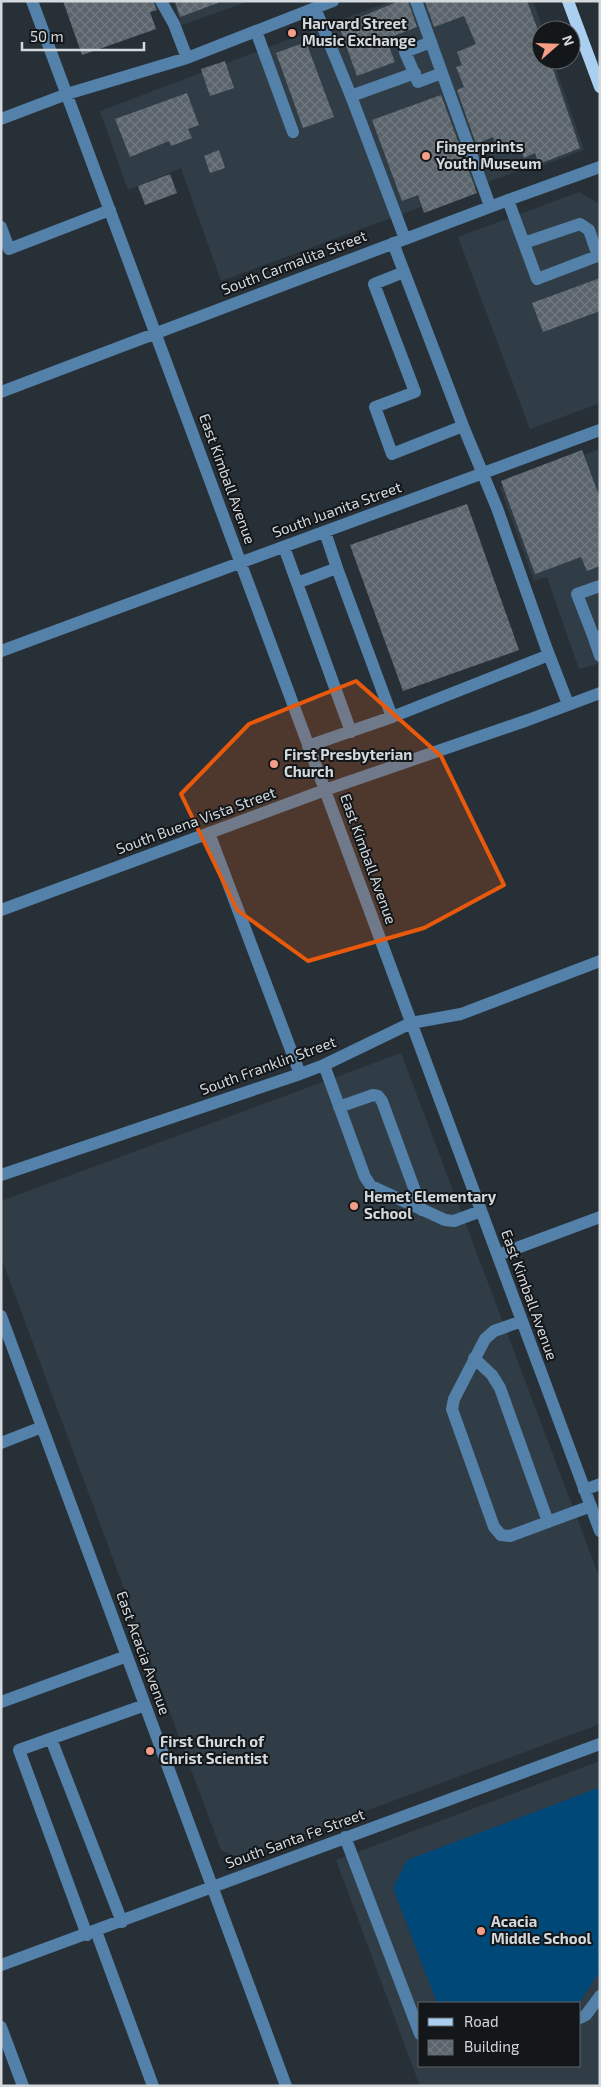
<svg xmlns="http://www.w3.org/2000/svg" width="601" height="2087" viewBox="0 0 601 2087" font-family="'Exo 2',sans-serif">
<defs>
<pattern id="building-cross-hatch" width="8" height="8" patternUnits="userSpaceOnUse" patternTransform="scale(1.25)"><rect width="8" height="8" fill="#5b646c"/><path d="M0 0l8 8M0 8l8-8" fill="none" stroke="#727a81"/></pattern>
</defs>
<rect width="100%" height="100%" fill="#283037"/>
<path fill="#303d47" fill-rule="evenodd" d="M173,1H249L182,25Z
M391,1H533L543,30H541V60H553L584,150L539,167L537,164L221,281L181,168L128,190L100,111Z
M579,192L600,204V403L530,429L458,237Z
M597,450L600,456V663L579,669L547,577L534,581L500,487Z
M401,1053L600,1579V1724L239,1858L221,1850L1,1257V1201Z
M600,1761V2086H420L336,1860ZM420,2003H580V2066H420Z"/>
<path fill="#004878" d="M598,1788L600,1797V1971L579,2003H437L393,1888L407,1860Z"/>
<path fill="url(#building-cross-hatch)" d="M63,1H153L157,10L150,12L156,29L82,55Z
M175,1H218V3L180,17Z
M399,1H408L417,27L386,39L395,62L357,76L339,26Z
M425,1H527L541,38V60H550L580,148L539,164L535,153L524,158L519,146L499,153L493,137L476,144L457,90L464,87L456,67L462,65L457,52L476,44L464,16L434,27Z
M306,42L334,117L303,128L276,53Z
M225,61L234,88L210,96L201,69Z
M187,93L199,125L188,129L192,138L171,146L169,141L130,157L115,119Z
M441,95L477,193L424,213L418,195L402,201L372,120Z
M219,150L225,168L210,173L204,156Z
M170,174L177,193L145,205L138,186Z
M600,278V311L543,332L532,303Z
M582,450L600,498V566L587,571L581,557L535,574L501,481Z
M467,504L519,650L403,691L350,545Z"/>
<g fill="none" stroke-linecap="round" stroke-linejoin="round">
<path stroke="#5381a9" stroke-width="12" d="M32,1L600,1531
M161,1L174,24L187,58
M416,1L490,206
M315,8L351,96L415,73
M256,31L293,132
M431,42L405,52L418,82L442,73
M351,96L405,239
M1,119L67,94L187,58L333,1
M508,200L537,279L600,255
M1,227L9,249L110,210
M393,243L463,426L497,508L546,647L568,704
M524,243L580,224L589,230L598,256
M404,272L374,284L415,392L375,407L392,454L463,426
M1,392L508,200L600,167
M284,547L297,583L337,568L325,532
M337,568L392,717
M297,583L351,732
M600,586L577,594L594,638L600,636
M594,638L600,656
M1,651L600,430
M308,746L392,717L549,655
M209,833L300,1074
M1,910L325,790L528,720L600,693
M324,1065L365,1177L371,1186L445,1220L454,1221L481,1211
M339,1107L373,1095L378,1096L382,1101L422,1210
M1,1175L300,1074L324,1065L411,1023L461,1014L600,961
M498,1255L600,1217
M1,1316L286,2086
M522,1321L494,1331L485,1339L454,1399L452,1409L494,1527L501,1535L510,1536L591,1506
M474,1358L492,1375L500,1388L548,1522
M1,1443L42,1427
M584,1490L600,1484
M1,1702L127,1656
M51,1739L122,1922
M345,1837L420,2034
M96,1931L153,2086
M87,1935L19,1750L145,1705
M1,1965L600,1744
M580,2018L586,2015L600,1996
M1,2027L23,2086"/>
<path stroke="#aacff0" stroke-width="12" d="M568,1L600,87"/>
</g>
<path fill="#e8590c" fill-opacity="0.2" stroke="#e8590c" stroke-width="4" stroke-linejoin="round" d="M356,681L441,756L504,885L424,928L308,961L237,910L181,794L249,724Z"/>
<g fill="#f49e87" stroke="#14171a" stroke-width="2">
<circle cx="292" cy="33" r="5"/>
<circle cx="426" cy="156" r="5"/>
<circle cx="274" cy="764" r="5"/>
<circle cx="354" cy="1206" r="5"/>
<circle cx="150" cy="1751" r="5"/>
<circle cx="481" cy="1931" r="5"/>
</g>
<g text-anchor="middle" stroke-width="4" stroke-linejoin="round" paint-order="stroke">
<g font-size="15" font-weight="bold" fill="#d4d9dd" stroke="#14171a" text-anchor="start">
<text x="302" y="29">Harvard Street<tspan x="302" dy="17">Music Exchange</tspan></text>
<text x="436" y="152">Fingerprints<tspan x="436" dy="17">Youth Museum</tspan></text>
<text x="284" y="760">First Presbyterian<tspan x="284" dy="17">Church</tspan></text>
<text x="364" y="1202">Hemet Elementary<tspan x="364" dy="17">School</tspan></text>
<text x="160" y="1747">First Church of<tspan x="160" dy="17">Christ Scientist</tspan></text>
<text x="491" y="1927">Acacia<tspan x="491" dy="17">Middle School</tspan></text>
</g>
<g font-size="15" fill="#d4d9dd" stroke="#14171a">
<text transform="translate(294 263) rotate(-21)" y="5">South Carmalita Street</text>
<text transform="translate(227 479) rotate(70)" y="5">East Kimball Avenue</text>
<text transform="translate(337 510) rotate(-20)" y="5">South Juanita Street</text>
<text transform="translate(196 821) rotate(-20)" y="5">South Buena Vista Street</text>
<text transform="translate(368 859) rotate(70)" y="5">East Kimball Avenue</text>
<text transform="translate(268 1066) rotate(-20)" y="5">South Franklin Street</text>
<text transform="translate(529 1295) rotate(70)" y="5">East Kimball Avenue</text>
<text transform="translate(143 1653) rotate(70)" y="5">East Acacia Avenue</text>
<text transform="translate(295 1839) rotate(-20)" y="5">South Santa Fe Street</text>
</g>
</g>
<rect width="601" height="2087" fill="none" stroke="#d4d9dd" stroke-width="5"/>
<rect x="418" y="2002" width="162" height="65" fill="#14171a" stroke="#616568"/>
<rect x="428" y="2018" width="25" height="8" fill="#aacff0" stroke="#616568"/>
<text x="464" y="2027" font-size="15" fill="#d4d9dd">Road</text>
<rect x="428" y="2040" width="25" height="15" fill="url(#building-cross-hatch)" stroke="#616568"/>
<text x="464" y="2052" font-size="15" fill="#d4d9dd">Building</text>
<g transform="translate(556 45) rotate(70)"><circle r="24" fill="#14171a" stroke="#616568"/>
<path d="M0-4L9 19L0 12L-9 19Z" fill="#f49e87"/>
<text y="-8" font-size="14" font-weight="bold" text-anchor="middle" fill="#d4d9dd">N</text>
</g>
<path d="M22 42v8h122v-8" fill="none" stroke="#d4d9dd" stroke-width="2.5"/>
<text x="30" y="42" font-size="15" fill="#d4d9dd" stroke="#14171a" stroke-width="4" paint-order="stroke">50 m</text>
</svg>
